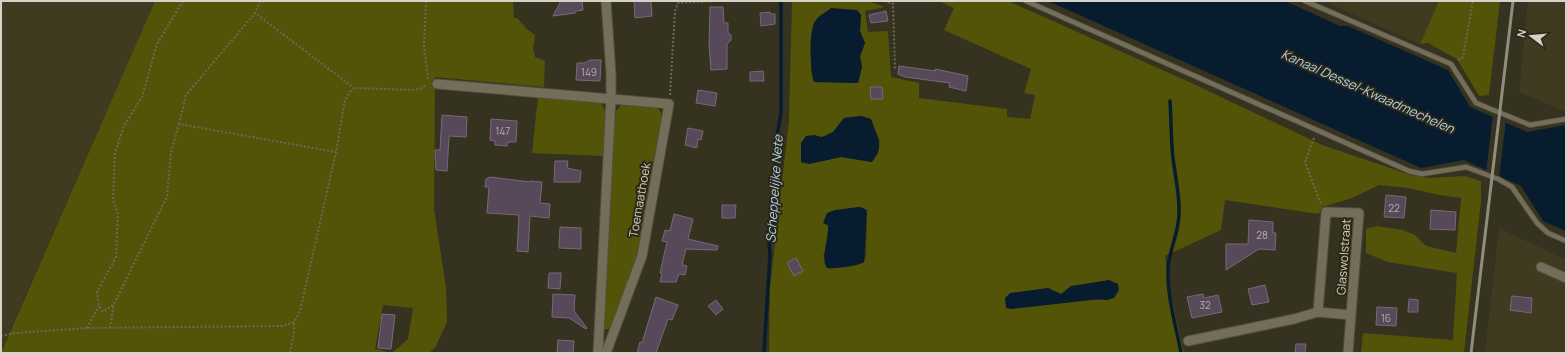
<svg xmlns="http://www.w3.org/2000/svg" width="1567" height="354" viewBox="0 0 1567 354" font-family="Manrope,sans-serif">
<rect width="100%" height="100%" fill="#363220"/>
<path fill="#3f3a20" d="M1,1H155L1,351Z
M1323,1H1439L1420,44Z
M1528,1H1566V112L1519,92Z
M1499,228L1566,260V353H1485Z"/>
<path fill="#545409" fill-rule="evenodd" d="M155,1H513L514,18H517L527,29L535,35L533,49L535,57L545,61L544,87L435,77L434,209L446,288L447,322L435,348L429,353H392L408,339L413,308L383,305L375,349L392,353H1Z
M802,1H867L885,7L865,11L868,32L888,31L891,77L919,83V98L1007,109V117L1030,119L1035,95L1024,93L1031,69L944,30L954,8L939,1H1008L1187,81L1322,145L1411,175L1430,178L1464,176L1481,181V201L1464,353H1361L1363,333L1453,340L1457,273L1388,262L1366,253V229L1377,226L1403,230L1415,235L1426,246L1456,253L1461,198L1439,195L1408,188L1379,185L1352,198L1322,207L1319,214L1225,200L1221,230L1165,256L1172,300L1184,353H769L770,288L789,120L792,2ZM850,10H857L861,15L860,31L865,43L860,56L862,67L858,83L814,82L811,72L812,46ZM862,116L871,119L880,141L872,162L841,157L809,164L814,135L822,138L833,132L844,118ZM859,207L864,208L867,214L866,257L864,262L844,267L823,256C828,247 829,235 828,225L823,223L853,208ZM1109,280L1107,300L1005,298L1051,291L1061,294Z
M1439,1H1500L1489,95L1479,96L1457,59L1428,43L1420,44Z
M538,96L600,102L606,112L603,156L532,153Z
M622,104L655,106L661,112L662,121L638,255L611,329H604V326L614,130L616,111Z"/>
<path fill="#071c2f" d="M1048,1H1285L1340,26H1348L1448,70L1470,107L1527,132L1566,125V231L1543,221L1521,186L1464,160L1421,168Z
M831,8L857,10L861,15L860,31L865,43L860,56L862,67L858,83L814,82C810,71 808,29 816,20C819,15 827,12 831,8Z
M861,116L871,119C876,137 886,145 872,162L841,157L809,164L801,162V143L806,136L814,135L822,137L833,132L844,118Z
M859,207L867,210L864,262C859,266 834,269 827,268C820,260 829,238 828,225L823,223L827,213L835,210Z
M1109,280L1118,284L1119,290L1114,298L1107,300L1100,299L1011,309L1006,308L1005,298L1010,293L1048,288L1061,294L1071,286Z"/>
<path fill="#363220" d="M1493,114L1506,120L1499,178L1486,172Z"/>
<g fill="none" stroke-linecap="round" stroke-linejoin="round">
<path stroke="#071c2f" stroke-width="3.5" d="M1170,101C1171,116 1171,132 1172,147C1173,169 1180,191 1179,213C1179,233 1169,250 1168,269C1167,298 1176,325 1181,353
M764,353L770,254L768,232L775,200V147L781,113V1"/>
</g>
<path fill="#574959" stroke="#78697a" d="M561,1H582L583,10L576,11L575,13L553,16Z
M634,1H651L652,16L635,18Z
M710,7H723L724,23H728V33L731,35V40L727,44V69L711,70L709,44Z
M886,11L888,21L871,23L869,15Z
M770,12V14H775V24L761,26L760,13Z
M590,60H601L600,81L576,80L577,63H584Z
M899,66L935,71V69L968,76L966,91L949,87L950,83L905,77L898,74Z
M763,71L764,81H750V72Z
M870,87H882L883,99H871Z
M698,90L717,93L715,106L696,103Z
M442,115L467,117L466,137L449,136L447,171L436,170L435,150H440Z
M491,119L517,121L516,142H508L507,146L495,145V141L490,140Z
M688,128L703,131L701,140L698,139L697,148L685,145Z
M555,161H568L567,168L581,171L580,182H554Z
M490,177L530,182V181L542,182L540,203L550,204L549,218L530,216L528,252L517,251L519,215L487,213L489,187H485L486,179Z
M1386,195L1406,197L1404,218L1384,217Z
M722,205H736L735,218H722Z
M1431,210L1456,212L1455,230L1430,229Z
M674,214L693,219L688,239L718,246L717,250L686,249L682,265L687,266L685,275L679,274L676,282H660L662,273H660L667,242L662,241L665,230L670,231Z
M1249,220L1273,222V233H1276L1275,250L1259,249L1226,270V244H1248Z
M560,227L581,228V249L559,248Z
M796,258L803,271L794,276L787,263Z
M549,273H561L560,289L548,288Z
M1265,285L1269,302L1252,305L1248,289Z
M553,294L575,295L574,311L587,328L586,329L569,318L552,317Z
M1203,294L1204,298L1218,295L1222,312L1192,318L1187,297Z
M1512,296L1532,298L1531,313L1510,310Z
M656,297L678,305L672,320L668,319L656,353H637L640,342L642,343Z
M1409,299L1418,300V312H1408Z
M716,300L723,309L716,315L708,306Z
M1377,307L1397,308L1396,326L1376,325Z
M382,314L395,315L391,349L378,348Z
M558,340L574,341L573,353H557Z
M1296,344H1306L1305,353H1295Z"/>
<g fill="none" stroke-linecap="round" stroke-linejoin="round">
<g stroke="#514e3e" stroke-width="6">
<path id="service" d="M1026,1L1409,171L1422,174L1466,167L1498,179L1512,187L1537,223L1548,233L1566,241
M1305,1L1451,64L1476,103L1530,125L1566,119"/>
</g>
<g stroke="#514e3e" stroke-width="11">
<path id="minor" d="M437,84L669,104L642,256L606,353
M1541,267L1566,278
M1318,312L1326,212L1359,213L1348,353
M1188,341L1294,319L1318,312L1351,315
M598,353L611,98V74L606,1"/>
</g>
<path stroke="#6c6959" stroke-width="2" stroke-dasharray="2 2" stroke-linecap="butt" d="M183,1L157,44L142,97L124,126L115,153L113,200L118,214L116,257L97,292L99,306L103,312L114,304L167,197L171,152L179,124L336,152
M260,1L255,13L354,88
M426,1L424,46L428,79
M884,1L893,4L895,69
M1458,60L1463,57L1473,1
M670,95L675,11L678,3L714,1
M179,124L186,95L255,13
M1314,138L1305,162L1321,204
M87,328L99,306
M110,328L114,304
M1,336L15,333L87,328L283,326L294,322L300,311L336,152L345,100L350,92L354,88L415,90L422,88L426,85
M290,353L294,332V322"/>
<use href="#service" stroke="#726e5a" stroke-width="4.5"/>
<use href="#minor" stroke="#726e5a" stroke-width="9"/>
<path stroke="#908d7f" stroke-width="3" d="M1471,353L1513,1"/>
</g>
<g text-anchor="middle" stroke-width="4" stroke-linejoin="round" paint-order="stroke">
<g font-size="10" fill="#b6b0ac">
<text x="589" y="76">149</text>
<text x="503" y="135">147</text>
<text x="1394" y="212">22</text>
<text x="1262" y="239">28</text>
<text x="1205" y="309">32</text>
<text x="1386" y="322">16</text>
</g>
<g font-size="12" fill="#d5d3c8" stroke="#2c2816">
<text transform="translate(640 200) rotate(-80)" y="4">Toemaathoek</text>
<text transform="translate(1344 257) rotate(-86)" y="4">Glaswolstraat</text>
</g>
<g font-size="13" font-style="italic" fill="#b0d0f1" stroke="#2c2816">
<text transform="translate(1368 91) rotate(24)" y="5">Kanaal Dessel-Kwaadmechelen</text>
<text transform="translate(774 189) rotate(-86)" y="5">Scheppelijke Nete</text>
</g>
</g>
<rect width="1567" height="354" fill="none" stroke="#d5d3c8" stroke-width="4"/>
<g transform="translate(1531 36) rotate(286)" stroke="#2c2816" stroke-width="3" paint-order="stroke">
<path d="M0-3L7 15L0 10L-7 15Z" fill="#d5d3c8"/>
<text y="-6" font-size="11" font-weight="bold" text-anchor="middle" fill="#d5d3c8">N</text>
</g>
</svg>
